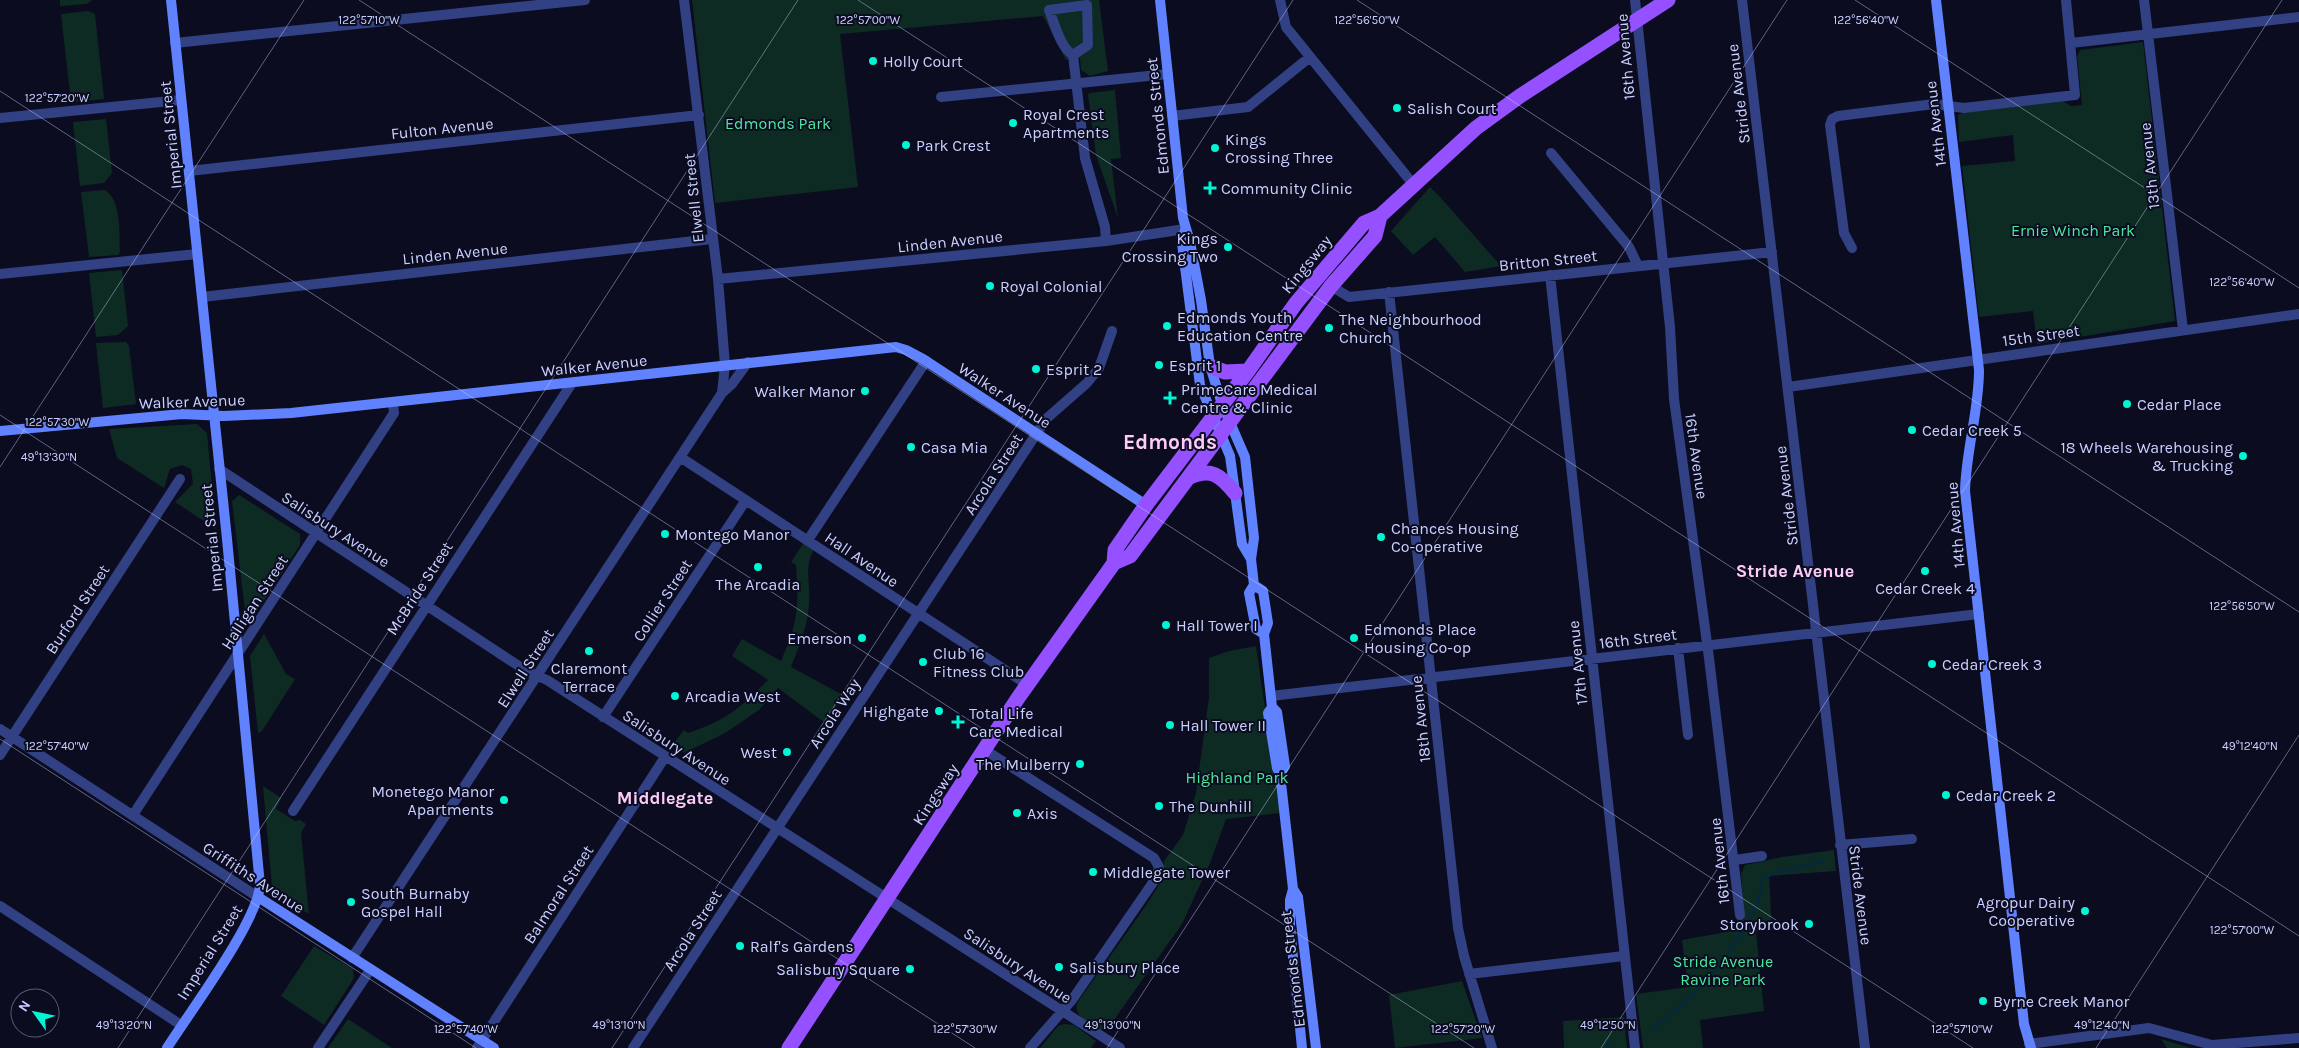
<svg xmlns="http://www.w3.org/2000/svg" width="2299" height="1048" viewBox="0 0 2299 1048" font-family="Karla,sans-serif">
<rect width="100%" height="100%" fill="#0b0c20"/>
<path fill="#0d2b23" d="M60,0H92L87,4L60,6Z
M692,0H1099L1108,71L1090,76L1081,70L1080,58L1066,60L1043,16L840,34L858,187L715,203Z
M88,11L95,14L104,99L71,102L61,14Z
M2143,42L2175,321L2037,344L2033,311L1979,317L1962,166L2015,161L2013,135L1959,142L1958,115L1962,113L2063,101L2071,106L2082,105L2077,57L2080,50Z
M1115,90L1121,158L1111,159L1118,218L1096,155L1088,95L1089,93Z
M106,119L112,173L104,183L80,186L73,122Z
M1430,187L1440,197L1501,266L1465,272L1435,237L1413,255L1391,231Z
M104,190C122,198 119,235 120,252L118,255L89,257L81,192Z
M122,270L128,326L118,335L96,337L89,273Z
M126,342L129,346L136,404L103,408L96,343Z
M197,424L207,433L216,529L175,502L193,484L191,469L182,465L170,469L164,488L117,458L109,429Z
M239,495L300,534V545L247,627L232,501Z
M805,541L815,548C803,567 811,582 809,604C808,626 799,646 791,667L843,695L825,723L778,688L759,710L725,733L684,753L672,745L684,730L688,733C727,720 740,708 768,680L732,656L742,639L781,661C798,622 799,608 796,565L791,562Z
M264,634L286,674L295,679L262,731L258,733L250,656Z
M1256,646L1280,813L1226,819L1210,863L1182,924L1106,1031C1093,1027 1073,1018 1077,1003L1147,904L1163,878L1164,861L1183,835L1196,793L1209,697V658L1229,651Z
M263,786L281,798L276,809L295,821L300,820L306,824L301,833L309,914L276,893L272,887Z
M1834,850L1836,871L1769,876L1772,930L1756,932L1764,1011L1700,1020L1703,1048H1643L1636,994L1688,987L1682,940L1738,930L1736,915L1744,914L1741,874L1745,865L1782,857Z
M314,946L353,969L354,978L324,1025L281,996Z
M1462,981L1482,1038L1395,1048L1389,995Z
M1624,1017L1627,1048H1564L1563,1021Z
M348,1019L392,1048H328Z
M1064,1024L1074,1025L1096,1041L1091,1048H1040L1058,1026Z
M2161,1039L2191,1048H2167Z"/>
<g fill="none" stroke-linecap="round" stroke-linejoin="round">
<path stroke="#05283f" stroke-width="2.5" d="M1651,1029C1693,1002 1757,929 1763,879L1775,873L1823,861
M1607,1048L1609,1043"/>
<path stroke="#314184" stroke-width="10" d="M1280,0L1286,27L1413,184
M1635,0L1670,327L1674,399L1709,658L1740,915
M1742,0L1865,1048
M2144,0L2183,330
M175,43L585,0
M2071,43L2299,17
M1073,55L1088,45L1087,5L1049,10C1055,24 1060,47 1073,55L1085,158L1105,227L1106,241
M941,97L1168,74
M1172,116L1248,107L1310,57
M0,118L181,100
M1551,153L1629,247L1638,266
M189,171L699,115
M1852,248L1844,233L1830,125L1832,119L1838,116L1934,104L1964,108L2075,95L2066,0
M0,274L197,254
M1550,275L1635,1048
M718,279L1106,241L1185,229
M1331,286L1349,297L1772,252
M1389,292L1458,928L1464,956L1492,1048
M202,297L712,239
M1788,387L2299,314
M722,393L732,384L748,362
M680,457L1028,685
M219,469L528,672L547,680L1120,1048
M808,540L926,361
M1678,648L1688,735
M1271,696L1979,614
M603,717L746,500
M0,729L258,897
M985,750L1154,858L1159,867L1156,878L1072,1000L1030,1048
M0,755L180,479
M293,811L572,383
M133,815L394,413L393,404
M1840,845L1912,839
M1735,860L1762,856
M0,906L181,1025
M352,958L722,393L725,365L718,279L684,0
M1469,974L1624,956
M2029,1044L2149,1028L2212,1045L2299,1038
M318,1048L370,970
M477,1048L665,757
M633,1048L1046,419L1087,383L1099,368L1112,331"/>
<path stroke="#6182ff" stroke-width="10" d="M1160,0L1183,218L1190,242L1201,300L1210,366L1222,404L1245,457L1254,538L1251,559L1254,585L1249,593L1256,629L1264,634
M1936,0L1979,370C1979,411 1966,450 1965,491L2024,1024L2031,1048
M1185,230L1182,243L1200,385L1230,456L1242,544L1251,559
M0,431L182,414L224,416L291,413L896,347L906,350L923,359L1146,505
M1254,585L1263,591L1268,623L1264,634L1272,707L1277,712L1285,766L1280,774
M1272,707L1268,713L1277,768L1280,774L1293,889L1290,900V927L1302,1048
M1293,889L1298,897L1316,1048
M258,897L494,1048
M167,1048C189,1013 258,921 260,885L227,539L171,0"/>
<path stroke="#9551ff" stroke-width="15" d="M1210,366L1225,372L1248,371
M1188,478C1211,467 1220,475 1235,493
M1114,563L1130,556L1331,286L1375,236L1380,216
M789,1048L1018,698L1114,563L1115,550L1146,505L1248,371L1296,303L1364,223L1380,216L1476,128L1520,96L1668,0"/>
</g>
<path fill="none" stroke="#cad0ff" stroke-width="1" stroke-opacity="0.45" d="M359,0L1973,1048M858,0L2299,936M1357,0L2299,612M1855,0L2299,288M0,91L1474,1048M0,415L975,1048M0,467L304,0M0,739L476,1048M118,1048L798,0M612,1048L1293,0M1107,1048L1787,0M1601,1048L2282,0M2096,1048L2299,735"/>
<g fill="#00f5d4" stroke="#0b0c20" stroke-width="2">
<circle cx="873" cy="61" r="5"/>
<circle cx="1397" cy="108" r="5"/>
<circle cx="1013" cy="123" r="5"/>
<circle cx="906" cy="145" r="5"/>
<circle cx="1215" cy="148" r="5"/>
<path d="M1207.5 180.5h5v5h5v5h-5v5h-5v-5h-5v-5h5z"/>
<circle cx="1228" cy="247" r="5"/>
<circle cx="990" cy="286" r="5"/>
<circle cx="1167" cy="326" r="5"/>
<circle cx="1329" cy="328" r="5"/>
<circle cx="1159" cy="365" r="5"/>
<circle cx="1036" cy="369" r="5"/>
<circle cx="865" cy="391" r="5"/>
<path d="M1167.5 390.5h5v5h5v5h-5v5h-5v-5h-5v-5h5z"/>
<circle cx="2127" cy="404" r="5"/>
<circle cx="1912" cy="430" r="5"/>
<circle cx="911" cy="447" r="5"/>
<circle cx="2243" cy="456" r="5"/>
<circle cx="665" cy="534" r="5"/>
<circle cx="1381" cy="537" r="5"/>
<circle cx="758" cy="567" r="5"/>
<circle cx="1925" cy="571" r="5"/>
<circle cx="1166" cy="625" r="5"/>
<circle cx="862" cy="638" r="5"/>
<circle cx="1354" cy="638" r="5"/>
<circle cx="589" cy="651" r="5"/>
<circle cx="923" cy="662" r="5"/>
<circle cx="1932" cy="664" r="5"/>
<circle cx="675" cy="696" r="5"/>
<circle cx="939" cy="711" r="5"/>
<path d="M955.5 714.5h5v5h5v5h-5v5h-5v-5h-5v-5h5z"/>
<circle cx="1170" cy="725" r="5"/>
<circle cx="787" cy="752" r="5"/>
<circle cx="1080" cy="764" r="5"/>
<circle cx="1946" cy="795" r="5"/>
<circle cx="504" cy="800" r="5"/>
<circle cx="1159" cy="806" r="5"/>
<circle cx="1017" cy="813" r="5"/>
<circle cx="1093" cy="872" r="5"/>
<circle cx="351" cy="902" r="5"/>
<circle cx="2085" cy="911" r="5"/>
<circle cx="1809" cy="924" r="5"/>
<circle cx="740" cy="946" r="5"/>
<circle cx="1059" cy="967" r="5"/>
<circle cx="910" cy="969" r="5"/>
<circle cx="1983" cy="1001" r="5"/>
</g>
<g text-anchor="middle" stroke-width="4" stroke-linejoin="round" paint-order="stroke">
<g font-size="16" fill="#cad0ff" stroke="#0b0c20">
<text transform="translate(1625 57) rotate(-95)" y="6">16th Avenue</text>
<text transform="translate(1738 94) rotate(-97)" y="6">Stride Avenue</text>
<text transform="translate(1157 116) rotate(-96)" y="6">Edmonds Street</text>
<text transform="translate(1935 124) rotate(-97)" y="6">14th Avenue</text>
<text transform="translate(442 128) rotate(-6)" y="6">Fulton Avenue</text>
<text transform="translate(170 135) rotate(-96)" y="6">Imperial Street</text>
<text transform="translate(2149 166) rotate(-96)" y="6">13th Avenue</text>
<text transform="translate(693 198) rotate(-96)" y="6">Elwell Street</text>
<text transform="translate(950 241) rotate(-6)" y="6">Linden Avenue</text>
<text transform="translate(455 253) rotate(-6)" y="6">Linden Avenue</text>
<text transform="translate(1548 260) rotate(-6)" y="6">Britton Street</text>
<text transform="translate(1306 264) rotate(-51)" y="6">Kingsway</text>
<text transform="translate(2041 335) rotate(-8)" y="6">15th Street</text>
<text transform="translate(594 365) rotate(-6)" y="6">Walker Avenue</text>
<text transform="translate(1005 395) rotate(33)" y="6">Walker Avenue</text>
<text transform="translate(192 401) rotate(-2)" y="6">Walker Avenue</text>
<text transform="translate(1697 456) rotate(82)" y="6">16th Avenue</text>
<text transform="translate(993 474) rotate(-57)" y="6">Arcola Street</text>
<text transform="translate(1786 496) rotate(-97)" y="6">Stride Avenue</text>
<text transform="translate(1955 525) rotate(-95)" y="6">14th Avenue</text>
<text transform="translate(336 529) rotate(33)" y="6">Salisbury Avenue</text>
<text transform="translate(211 538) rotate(-96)" y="6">Imperial Street</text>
<text transform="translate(862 559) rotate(34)" y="6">Hall Avenue</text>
<text transform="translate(419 588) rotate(-57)" y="6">McBride Street</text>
<text transform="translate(662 600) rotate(-57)" y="6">Collier Street</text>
<text transform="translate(254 602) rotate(-57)" y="6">Halligan Street</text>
<text transform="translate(77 609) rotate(-57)" y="6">Burford Street</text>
<text transform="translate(1638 638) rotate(-7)" y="6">16th Street</text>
<text transform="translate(1577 663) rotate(-96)" y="6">17th Avenue</text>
<text transform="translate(525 668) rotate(-57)" y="6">Elwell Street</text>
<text transform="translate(834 713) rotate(-57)" y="6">Arcola Way</text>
<text transform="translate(1420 719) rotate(-96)" y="6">18th Avenue</text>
<text transform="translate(677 747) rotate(33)" y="6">Salisbury Avenue</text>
<text transform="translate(935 794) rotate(-57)" y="6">Kingsway</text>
<text transform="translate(1719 861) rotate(-96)" y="6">16th Avenue</text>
<text transform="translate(254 877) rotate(33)" y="6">Griffiths Avenue</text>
<text transform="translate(558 894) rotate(-57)" y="6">Balmoral Street</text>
<text transform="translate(1861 895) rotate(83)" y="6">Stride Avenue</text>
<text transform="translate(692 930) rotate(-57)" y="6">Arcola Street</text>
<text transform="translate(209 952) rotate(-58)" y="6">Imperial Street</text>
<text transform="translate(1018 965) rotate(33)" y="6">Salisbury Avenue</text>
<text transform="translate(1292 969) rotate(-97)" y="6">Edmonds Street</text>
</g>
<g font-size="16" fill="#cad0ff" stroke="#0b0c20" text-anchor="start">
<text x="883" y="67">Holly Court</text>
<text x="1407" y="114">Salish Court</text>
<text x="1023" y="120">Royal Crest<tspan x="1023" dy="18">Apartments</tspan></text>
<text x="1225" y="145">Kings<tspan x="1225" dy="18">Crossing Three</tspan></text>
<text x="916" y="151">Park Crest</text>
<text x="1221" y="194">Community Clinic</text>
<text x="1218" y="244" text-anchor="end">Kings<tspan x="1218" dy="18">Crossing Two</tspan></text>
<text x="1000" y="292">Royal Colonial</text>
<text x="1177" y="323">Edmonds Youth<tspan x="1177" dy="18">Education Centre</tspan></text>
<text x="1339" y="325">The Neighbourhood<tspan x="1339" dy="18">Church</tspan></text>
<text x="1169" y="371">Esprit 1</text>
<text x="1046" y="375">Esprit 2</text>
<text x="1181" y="395">PrimeCare Medical<tspan x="1181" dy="18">Centre &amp; Clinic</tspan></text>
<text x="855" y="397" text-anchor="end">Walker Manor</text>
<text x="2137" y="410">Cedar Place</text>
<text x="1922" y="436">Cedar Creek 5</text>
<text x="921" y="453">Casa Mia</text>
<text x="2233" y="453" text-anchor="end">18 Wheels Warehousing<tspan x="2233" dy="18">&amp; Trucking</tspan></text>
<text x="1391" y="534">Chances Housing<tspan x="1391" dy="18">Co-operative</tspan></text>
<text x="675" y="540">Montego Manor</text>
<text x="758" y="590" text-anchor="middle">The Arcadia</text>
<text x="1925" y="594" text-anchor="middle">Cedar Creek 4</text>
<text x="1176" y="631">Hall Tower I</text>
<text x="1364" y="635">Edmonds Place<tspan x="1364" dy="18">Housing Co-op</tspan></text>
<text x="852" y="644" text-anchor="end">Emerson</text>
<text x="933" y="659">Club 16<tspan x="933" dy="18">Fitness Club</tspan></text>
<text x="1942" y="670">Cedar Creek 3</text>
<text x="589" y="674" text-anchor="middle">Claremont<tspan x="589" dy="18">Terrace</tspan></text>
<text x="685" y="702">Arcadia West</text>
<text x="929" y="717" text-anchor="end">Highgate</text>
<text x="969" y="719">Total Life<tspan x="969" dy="18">Care Medical</tspan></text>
<text x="1180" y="731">Hall Tower II</text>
<text x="777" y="758" text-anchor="end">West</text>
<text x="1070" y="770" text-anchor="end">The Mulberry</text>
<text x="494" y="797" text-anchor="end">Monetego Manor<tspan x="494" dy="18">Apartments</tspan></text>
<text x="1956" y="801">Cedar Creek 2</text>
<text x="1169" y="812">The Dunhill</text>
<text x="1027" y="819">Axis</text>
<text x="1103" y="878">Middlegate Tower</text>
<text x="361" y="899">South Burnaby<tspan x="361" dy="18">Gospel Hall</tspan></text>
<text x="2075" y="908" text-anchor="end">Agropur Dairy<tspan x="2075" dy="18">Cooperative</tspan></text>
<text x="1799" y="930" text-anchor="end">Storybrook</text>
<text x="750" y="952">Ralf's Gardens</text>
<text x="1069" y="973">Salisbury Place</text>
<text x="900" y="975" text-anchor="end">Salisbury Square</text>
<text x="1993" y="1007">Byrne Creek Manor</text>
</g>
<g font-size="16" fill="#4bea9d" stroke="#0b0c20">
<text x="778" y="129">Edmonds Park</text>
<text x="2073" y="236">Ernie Winch Park</text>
<text x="1237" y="783">Highland Park</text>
<text x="1723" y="967">Stride Avenue<tspan x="1723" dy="18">Ravine Park</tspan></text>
</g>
<g font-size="18" font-weight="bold" fill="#ffccf8" stroke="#0b0c20">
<text x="1795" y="577">Stride Avenue</text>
<text x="665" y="804">Middlegate</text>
</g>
<g font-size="21" font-weight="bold" fill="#ffccf8" stroke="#0b0c20">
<text x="1170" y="449">Edmonds</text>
</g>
</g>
<g font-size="12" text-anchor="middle" fill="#cad0ff" stroke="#0b0c20" stroke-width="4" stroke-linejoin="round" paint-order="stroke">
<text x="1866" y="24">122°56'40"W</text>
<text x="369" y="24">122°57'10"W</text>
<text x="868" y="24">122°57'00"W</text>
<text x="1367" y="24">122°56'50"W</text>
<text x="57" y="102">122°57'20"W</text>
<text x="2242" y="286">122°56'40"W</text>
<text x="57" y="426">122°57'30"W</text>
<text x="49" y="461">49°13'30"N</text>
<text x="2242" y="610">122°56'50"W</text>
<text x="2250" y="750">49°12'40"N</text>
<text x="57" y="750">122°57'40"W</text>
<text x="2242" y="934">122°57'00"W</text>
<text x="124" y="1029">49°13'20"N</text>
<text x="619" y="1029">49°13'10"N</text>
<text x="1113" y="1029">49°13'00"N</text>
<text x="1608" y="1029">49°12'50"N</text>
<text x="2102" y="1029">49°12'40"N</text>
<text x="466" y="1033">122°57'40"W</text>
<text x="965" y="1033">122°57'30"W</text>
<text x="1463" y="1033">122°57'20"W</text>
<text x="1962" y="1033">122°57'10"W</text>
</g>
<g transform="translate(35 1013) rotate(303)"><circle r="24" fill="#0b0c20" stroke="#575a79"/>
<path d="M0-4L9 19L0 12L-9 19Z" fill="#00f5d4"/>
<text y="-8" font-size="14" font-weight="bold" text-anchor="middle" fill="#cad0ff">N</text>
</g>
</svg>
